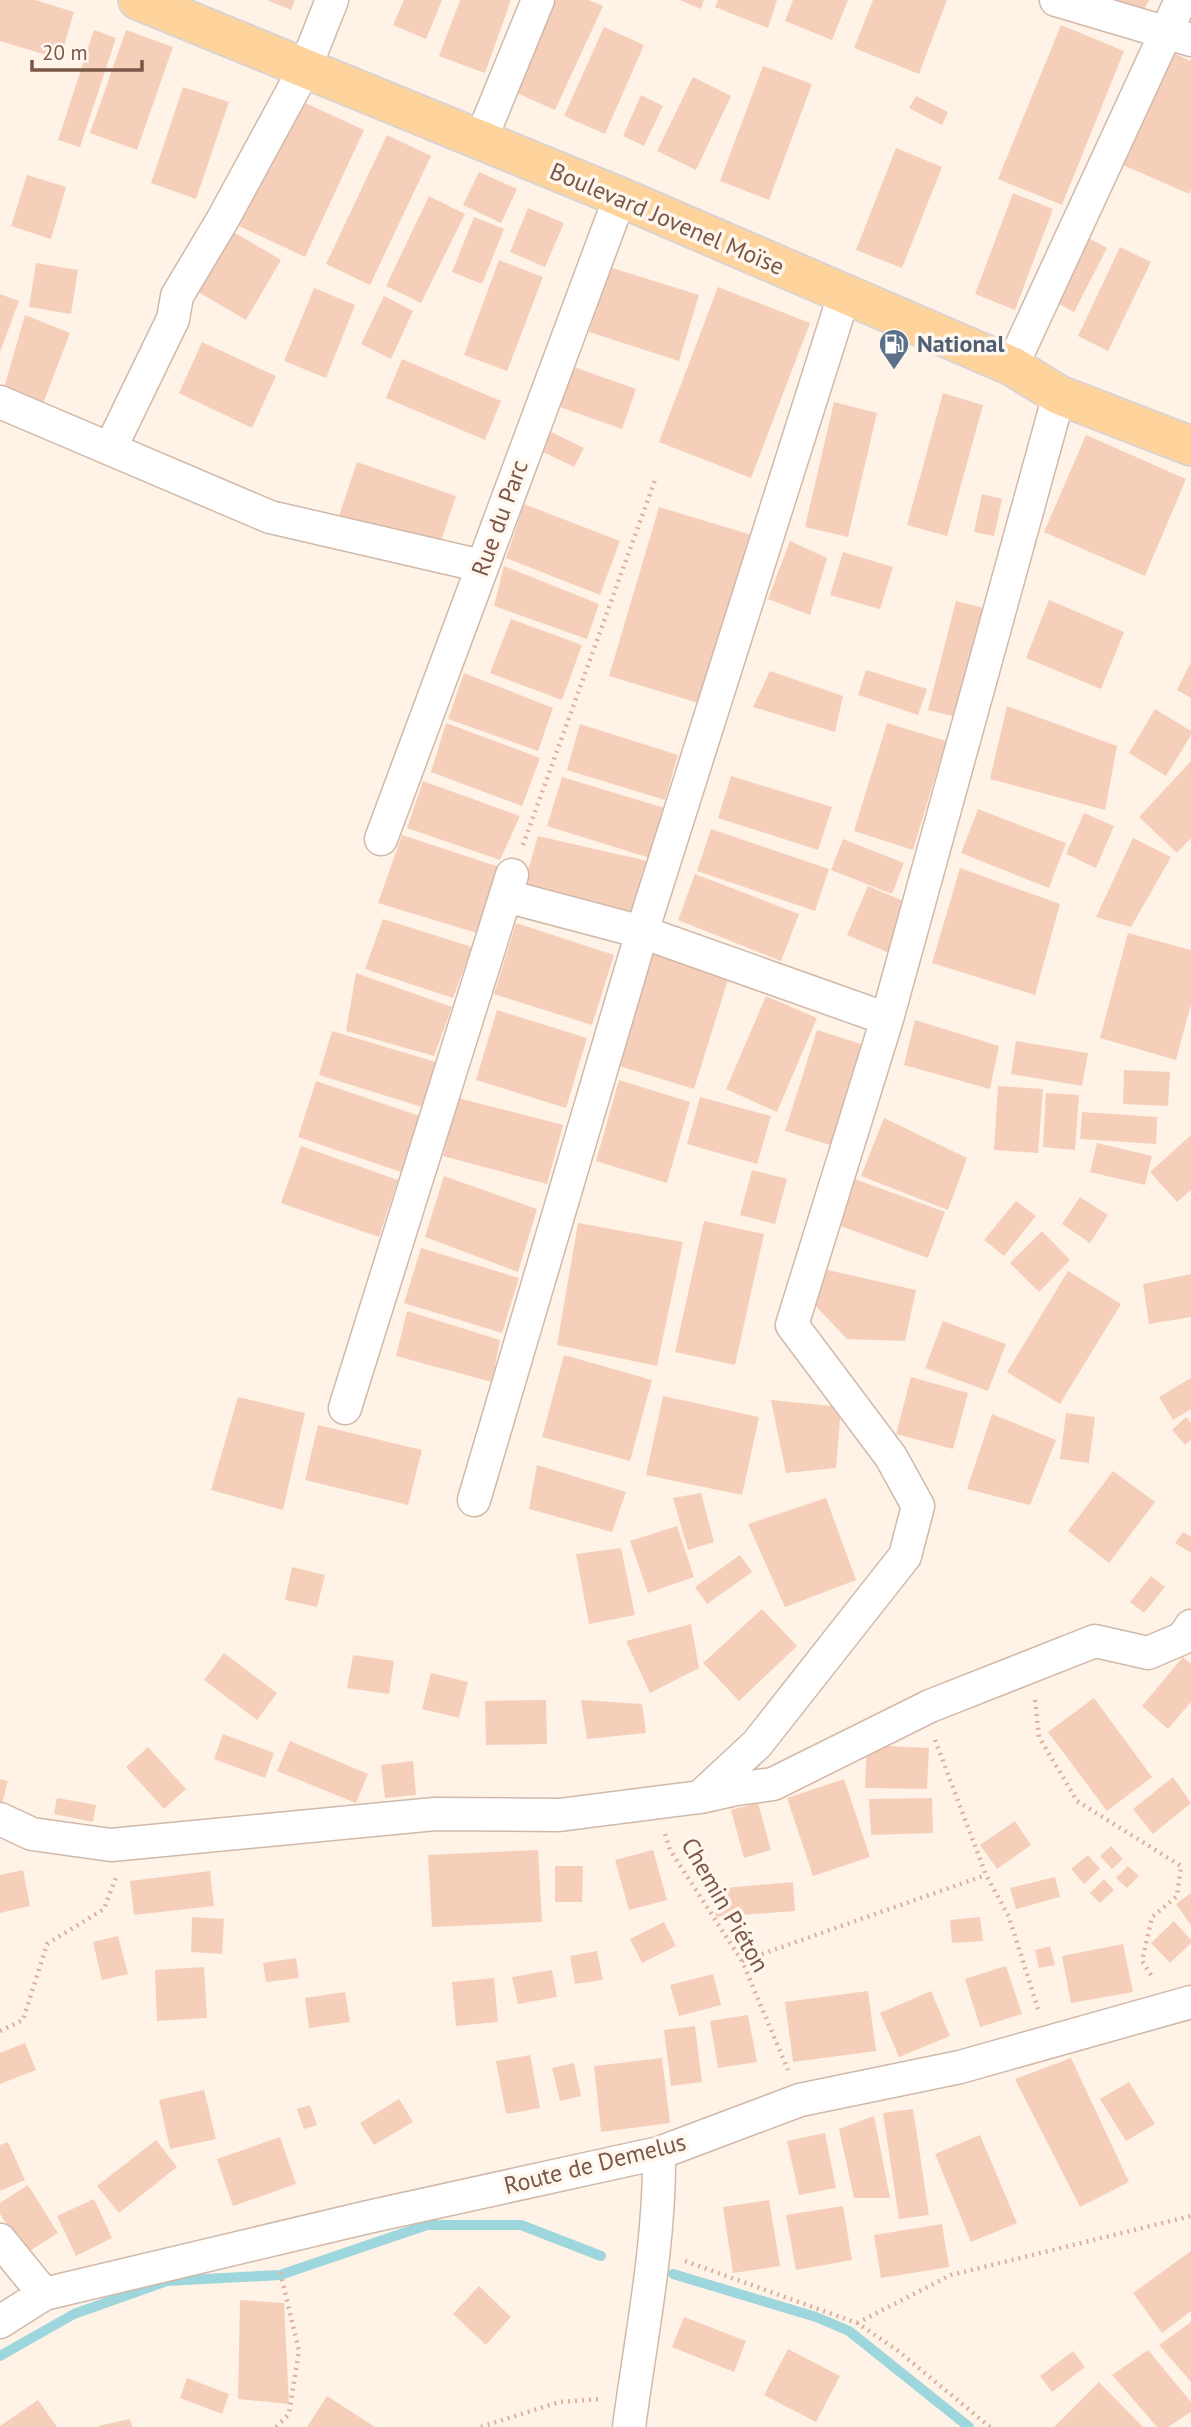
<svg xmlns="http://www.w3.org/2000/svg" width="1191" height="2427" viewBox="0 0 1191 2427" font-family="'PT Sans',sans-serif">
<rect width="100%" height="100%" fill="#fef3e6"/>
<g fill="none" stroke-linecap="round" stroke-linejoin="round">
<path stroke="#9dd6dc" stroke-width="10" d="M673,2274L816,2317L849,2331L969,2427
M0,2356L74,2314L167,2281L280,2275L427,2225H521L601,2256"/>
</g>
<path fill="#f6cfbb" d="M0,0H35L74,12L60,59L0,41Z
M267,0H295L291,10Z
M404,0H442L426,39L393,25Z
M460,0H511L485,73L439,56Z
M552,0H589L603,6L555,110L510,90Z
M680,0H704L701,9Z
M718,0H777L768,28L715,7Z
M793,0H848L832,40L785,21Z
M873,0H947L919,74L854,48Z
M1112,0H1149L1141,16Z
M1061,25L1124,51L1062,205L998,179Z
M604,27L644,45L605,134L564,116Z
M94,30L116,38L80,147L58,140Z
M126,30L173,47L137,150L90,133Z
M1171,52L1191,61V189L1189,194L1121,164Z
M763,66L812,84L769,200L720,181Z
M693,77L731,96L696,170L657,151Z
M183,87L229,102L196,199L151,183Z
M641,95L663,106L644,146L623,136Z
M916,96L948,112L942,125L909,108Z
M297,99L364,130L305,257L239,226Z
M387,135L431,156L370,285L326,264Z
M896,148L942,167L902,268L856,250Z
M479,172L517,189L501,223L463,205Z
M27,175L66,187L51,239L11,226Z
M1013,193L1053,209L1015,310L975,294Z
M429,196L465,214L421,303L386,286Z
M528,208L564,223L545,267L510,252Z
M474,217L504,229L482,284L452,272Z
M225,227L281,260L246,320L190,287Z
M1085,236L1107,248L1074,312L1053,301Z
M1120,247L1151,262L1108,351L1078,336Z
M499,260L543,277L507,371L464,355Z
M36,263L78,270L71,314L29,307Z
M609,267L699,295L679,361L589,332Z
M718,287L810,323L751,478L659,442Z
M314,288L355,305L326,378L284,361Z
M0,294L19,301L0,352Z
M384,296L413,311L391,359L361,344Z
M25,315L70,333L41,409L2,395Z
M202,342L276,376L252,428L179,393Z
M402,359L501,401L485,440L386,398Z
M571,366L636,389L622,429L557,406Z
M943,393L983,405L947,536L907,525Z
M834,402L877,413L848,537L805,527Z
M547,430L584,448L574,467L537,449Z
M1086,435L1186,479L1145,576L1044,532Z
M357,462L456,496L437,553L338,519Z
M982,494L1002,499L994,536L974,532Z
M524,504L620,541L600,595L506,558Z
M659,507L755,536L705,705L609,676Z
M790,541L827,558L810,615L768,599Z
M843,552L893,567L880,609L830,595Z
M504,566L599,604L587,639L494,606Z
M1049,600L1124,632L1101,689L1026,658Z
M956,601L992,610L964,719L928,710Z
M511,619L582,645L562,700L490,673Z
M1191,662V698L1177,690Z
M866,670L927,689L918,715L858,695Z
M770,671L843,696L835,732L753,707Z
M464,673L553,708L538,751L448,719Z
M1007,706L1117,746L1105,810L990,779Z
M1155,709L1191,731V735L1166,776L1129,753Z
M446,723L540,758L522,806L431,772Z
M887,723L946,741L913,850L854,831Z
M580,724L678,755L665,800L567,770Z
M1191,761V838L1177,853L1139,817Z
M731,776L832,807L818,850L718,818Z
M562,777L668,809L653,859L547,826Z
M423,781L520,816L500,860L407,828Z
M978,809L1066,843L1049,888L961,853Z
M1084,813L1114,826L1096,868L1066,854Z
M711,829L829,869L815,911L697,871Z
M402,835L502,868L480,934L378,903Z
M538,836L652,862L629,922L522,891Z
M1133,838L1171,857L1131,927L1096,917Z
M843,839L904,863L892,894L831,870Z
M960,868L1060,904L1035,995L932,963Z
M695,874L799,914L781,961L678,920Z
M868,886L915,906L894,955L847,935Z
M383,919L472,947L453,998L365,969Z
M516,923L614,955L592,1025L494,994Z
M1128,933L1191,950V1004L1176,1060L1100,1038Z
M654,946L731,970L694,1089L616,1065Z
M356,973L452,1007L434,1056L346,1031Z
M766,996L817,1018L777,1112L726,1089Z
M497,1010L587,1038L566,1108L476,1080Z
M915,1020L999,1046L990,1089L904,1065Z
M817,1030L864,1045L833,1146L785,1131Z
M332,1031L436,1062L422,1107L319,1075Z
M1016,1041L1088,1053L1082,1086L1011,1074Z
M1124,1070L1170,1072L1168,1106L1123,1104Z
M619,1080L690,1102L667,1183L596,1161Z
M316,1081L420,1116L401,1172L298,1137Z
M998,1086L1043,1089L1038,1153L994,1150Z
M1046,1093L1079,1095L1075,1150L1043,1147Z
M700,1097L771,1116L757,1164L687,1144Z
M458,1098L563,1125L547,1184L443,1156Z
M1082,1112L1157,1117L1156,1144L1080,1139Z
M884,1118L967,1158L948,1210L861,1176Z
M1191,1135V1190L1177,1202L1150,1172Z
M1097,1143L1152,1156L1145,1185L1090,1172Z
M301,1146L398,1180L379,1237L281,1203Z
M752,1170L787,1179L775,1224L740,1215Z
M444,1176L537,1209L518,1272L425,1237Z
M852,1178L945,1212L928,1258L835,1224Z
M1080,1197L1108,1215L1090,1243L1062,1224Z
M1016,1201L1036,1216L1004,1256L984,1240Z
M704,1221L764,1234L735,1365L675,1352Z
M578,1223L683,1242L657,1366L557,1345Z
M1042,1231L1070,1260L1039,1292L1010,1263Z
M421,1248L519,1278L502,1333L404,1303Z
M819,1268L916,1290L905,1341L847,1339L811,1301Z
M1068,1271L1121,1304L1060,1404L1007,1372Z
M1191,1274V1317L1149,1324L1143,1284Z
M407,1311L500,1340L492,1382L396,1356Z
M943,1321L1006,1344L988,1391L925,1368Z
M564,1355L652,1380L630,1461L542,1437Z
M911,1377L968,1393L953,1449L896,1434Z
M1191,1378V1409L1173,1420L1159,1397Z
M663,1396L759,1417L742,1495L646,1475Z
M238,1397L305,1413L283,1510L211,1490Z
M771,1400L841,1407L836,1468L786,1473Z
M1066,1413L1095,1417L1089,1463L1060,1459Z
M992,1414L1056,1440L1030,1505L967,1489Z
M1186,1417L1191,1423V1439L1185,1445L1172,1430Z
M318,1425L422,1450L408,1505L305,1480Z
M537,1465L626,1492L612,1532L529,1509Z
M1113,1471L1155,1502L1109,1563L1068,1531Z
M701,1493L714,1542L688,1550L673,1498Z
M826,1498L856,1580L785,1607L748,1524Z
M677,1526L694,1577L648,1593L630,1541Z
M1183,1532L1191,1537V1553L1175,1543Z
M621,1548L635,1615L589,1624L576,1554Z
M740,1555L752,1572L707,1604L695,1587Z
M292,1567L325,1575L317,1607L285,1600Z
M1151,1576L1165,1587L1144,1613L1130,1602Z
M762,1609L797,1646L739,1701L703,1663Z
M691,1624L699,1668L650,1693L626,1641Z
M224,1653L277,1693L257,1720L204,1680Z
M353,1655L394,1661L389,1694L347,1688Z
M1183,1657L1191,1664V1702L1168,1729L1142,1706Z
M431,1673L468,1682L459,1718L422,1709Z
M1094,1698L1152,1777L1107,1811L1048,1732Z
M546,1700L547,1744L486,1745L485,1701Z
M581,1700L642,1704L646,1733L587,1739Z
M223,1734L274,1753L265,1778L214,1759Z
M290,1741L368,1774L356,1803L277,1771Z
M867,1745L929,1748L927,1789L865,1788Z
M148,1747L186,1789L164,1809L126,1767Z
M413,1761L416,1795L385,1798L381,1765Z
M1173,1777L1191,1803L1153,1834L1133,1809Z
M0,1779L8,1781L1,1807L0,1806Z
M844,1779L870,1857L813,1876L787,1798Z
M57,1798L96,1805L93,1822L54,1814Z
M932,1798L933,1833L871,1835L869,1799Z
M758,1803L771,1850L744,1858L731,1810Z
M1015,1821L1031,1845L997,1869L980,1845Z
M1111,1846L1123,1859L1112,1869L1100,1856Z
M538,1850L542,1922L432,1927L428,1855Z
M653,1850L667,1900L629,1910L615,1860Z
M1088,1855L1100,1869L1084,1884L1071,1869Z
M555,1866H583L582,1902H555Z
M1128,1866L1139,1876L1127,1888L1116,1878Z
M23,1870L30,1906L0,1913V1875Z
M210,1871L214,1906L134,1915L130,1881Z
M1055,1877L1060,1897L1016,1909L1010,1888Z
M1104,1879L1114,1890L1100,1903L1090,1893Z
M793,1882L795,1911L716,1917L713,1889Z
M1191,1893V1925L1176,1904Z
M192,1917L224,1919L222,1954L191,1952Z
M980,1917L983,1941L952,1943L950,1920Z
M1174,1921L1191,1940V1943L1170,1963L1151,1943Z
M664,1922L676,1946L642,1963L630,1939Z
M118,1936L128,1974L102,1980L93,1942Z
M1123,1944L1133,1992L1071,2003L1062,1956Z
M1050,1946L1055,1965L1039,1968L1035,1950Z
M597,1951L603,1980L575,1984L570,1956Z
M296,1958L299,1978L266,1982L263,1963Z
M1006,1966L1022,2014L980,2027L965,1979Z
M204,1967L207,2018L157,2021L155,1970Z
M552,1970L557,1997L518,2004L512,1977Z
M713,1974L721,2005L679,2016L670,1985Z
M494,1978L498,2022L456,2026L452,1982Z
M868,1991L876,2051L793,2062L785,2002Z
M931,1991L950,2036L899,2057L880,2013Z
M345,1992L350,2022L309,2028L305,1998Z
M748,2015L757,2062L718,2068L710,2021Z
M695,2026L702,2082L671,2086L664,2030Z
M25,2043L36,2070L0,2084V2053Z
M530,2055L540,2108L506,2114L496,2061Z
M662,2058L670,2123L601,2132L594,2066Z
M1071,2058L1129,2182L1080,2207L1015,2079Z
M574,2063L581,2096L560,2101L552,2068Z
M1129,2082L1155,2124L1126,2141L1100,2099Z
M204,2090L216,2139L170,2149L159,2100Z
M399,2099L413,2122L374,2145L360,2123Z
M310,2105L317,2125L304,2129L297,2109Z
M913,2109L929,2215L899,2219L883,2113Z
M874,2116L890,2198H854L839,2129Z
M825,2133L836,2188L799,2195L787,2141Z
M980,2135L1017,2223L971,2242L935,2154Z
M280,2137L296,2184L233,2206L217,2159Z
M156,2140L177,2167L119,2213L97,2186Z
M8,2142L25,2180L0,2191V2145Z
M28,2185L58,2233L25,2254L0,2214V2203Z
M94,2199L112,2238L76,2256L57,2216Z
M769,2200L780,2266L733,2273L723,2207Z
M843,2206L852,2260L796,2270L786,2215Z
M942,2224L949,2267L881,2278L874,2235Z
M1191,2251V2311L1162,2333L1133,2293Z
M479,2286L511,2317L486,2345L453,2314Z
M240,2300L284,2303L289,2404L238,2399Z
M684,2317L746,2341L734,2372L672,2347Z
M1191,2322V2382L1159,2345Z
M788,2349L840,2376L816,2422L764,2395Z
M1148,2350L1191,2402V2412L1168,2427H1157L1112,2375Z
M1073,2351L1085,2367L1052,2392L1040,2376Z
M187,2378L229,2394L222,2414L180,2398Z
M1099,2382L1143,2427H1054Z
M327,2396L375,2427H307Z
M38,2400L57,2427H0V2426Z
M130,2419L132,2427H98V2426Z"/>
<g fill="none" stroke-linecap="round" stroke-linejoin="round">
<g stroke="#d1b9aa" stroke-width="35">
<path id="minor" d="M1056,0L1191,40
M481,139L538,0
M1012,366L1181,0
M0,402L270,517L482,566
M110,449L173,319L177,296L223,219L305,68L332,0
M381,839L620,197
M506,896L642,932L887,1019
M345,1408L512,875
M474,1500L642,932L844,295
M701,1797L737,1789L773,1784L930,1706L1095,1641L1148,1653L1183,1638L1191,1626
M0,1819L32,1834L111,1845L435,1814L559,1815L700,1797L757,1744L905,1556L918,1506L891,1457L792,1325L887,1019L1059,395
M0,2240L44,2294
M0,2322L44,2294L368,2217L659,2153L800,2100L960,2067L1191,2002
M629,2427C641,2336 660,2245 659,2153"/>
</g>
<g stroke="#dcd3cf" stroke-width="42">
<path id="primary" d="M138,0L620,197L1012,366L1059,395L1191,446"/>
</g>
<path stroke="#dbb29e" stroke-width="4.5" stroke-dasharray="2 5" stroke-linecap="butt" d="M523,845L655,480
M1035,1700L1039,1737L1077,1801L1181,1866L1177,1896L1152,1917L1142,1961L1153,1978
M935,1740L986,1875L1009,1917L1038,2009
M665,1834L670,1850L742,1961L788,2070
M742,1961L986,1875
M0,2031L23,2020L47,1944L104,1909L116,1877
M685,2261L857,2323L897,2350L990,2427
M857,2323L951,2275L1191,2216
M276,2427L289,2414L299,2351L280,2271
M481,2427L559,2402L601,2399"/>
<use href="#minor" stroke="#fff" stroke-width="32"/>
<use href="#primary" stroke="#ffd49c" stroke-width="38"/>
</g>
<defs>
<g id="fuel-pin" transform="scale(1.575)"><path d="M0 17L-7.5 6A9.5 9.5 0 1 1 7.5 6Z" fill="#5c6f8a" stroke="#fff7ee"/><path d="M-5.5-6h7V0h2V4h1.3V-2.5L3-4.5l.8-.8L6-3V5H2.5V1h-1V6h-7ZM-4.2-4.7v3.2H.2V-4.7Z" fill="#fff"/></g>
</defs>
<g fill-rule="evenodd">
<use href="#fuel-pin" x="894" y="344"/>
</g>
<g text-anchor="middle" stroke-width="7" stroke-linejoin="round" paint-order="stroke">
<g font-size="24" fill="#7a5748" stroke="#fff7ee">
<text transform="translate(667 219) rotate(23)" y="8">Boulevard Jovenel Moïse</text>
<text transform="translate(500 518) rotate(-70)" y="8">Rue du Parc</text>
<text transform="translate(725 1905) rotate(60)" y="8">Chemin Piéton</text>
<text transform="translate(595 2164) rotate(-14)" y="8">Route de Demelus</text>
</g>
<g font-size="24" font-weight="bold" fill="#4e5e75" stroke="#fff7ee" text-anchor="start">
<text x="917" y="352">National</text>
</g>
</g>
<path d="M32 60v10h110v-10" fill="none" stroke="#7a5748" stroke-width="3.5"/>
<text x="42" y="60" font-size="21" fill="#7a5748" stroke="#fff7ee" stroke-width="5" paint-order="stroke">20 m</text>
</svg>
